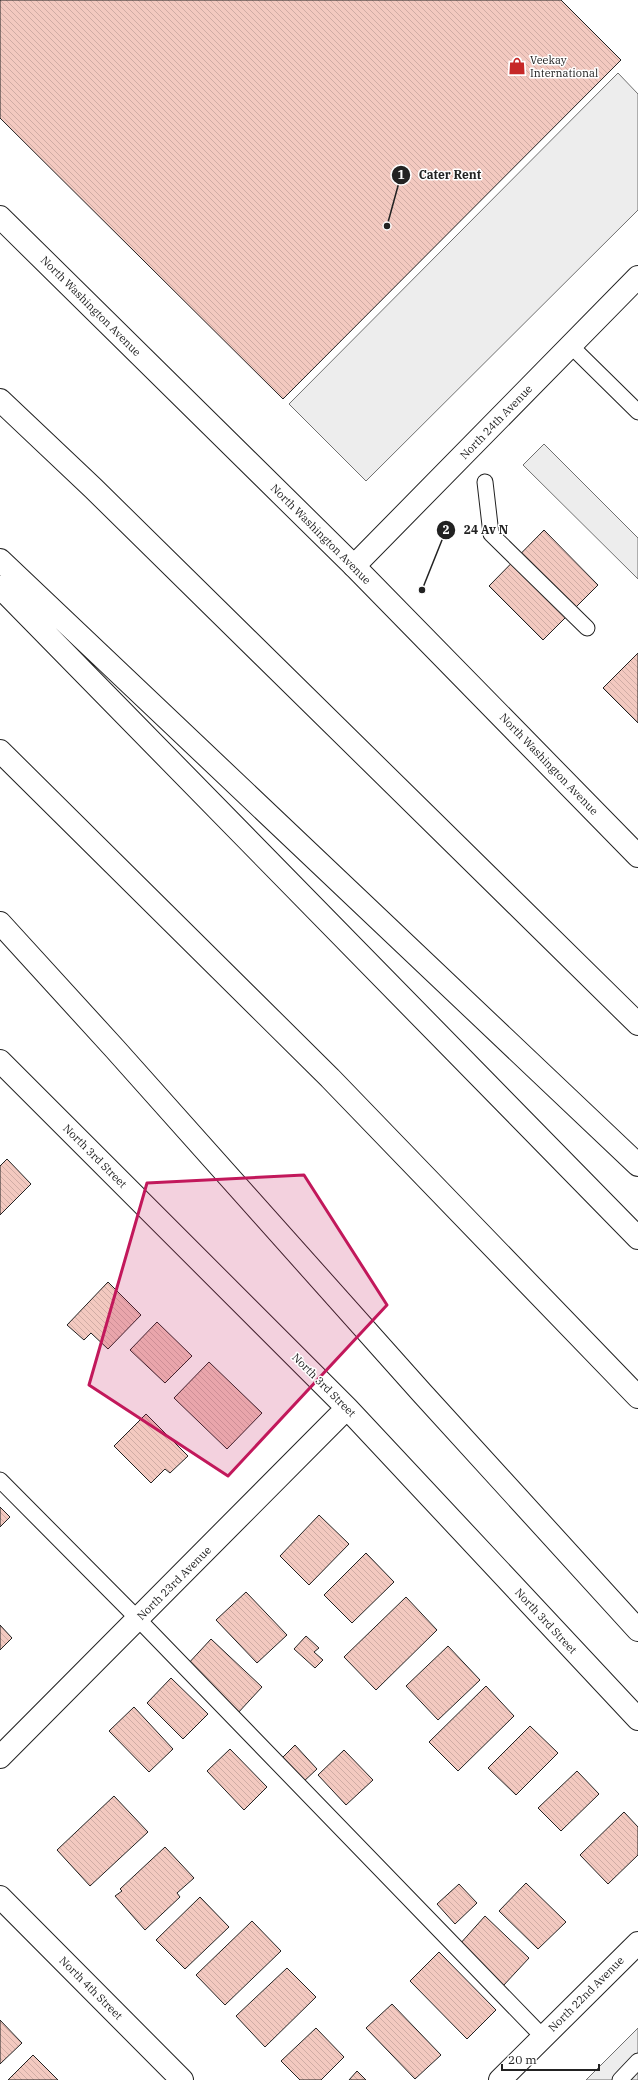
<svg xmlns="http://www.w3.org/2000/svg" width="638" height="2080" viewBox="0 0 638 2080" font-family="'IBM Plex Serif',serif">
<defs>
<pattern id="building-back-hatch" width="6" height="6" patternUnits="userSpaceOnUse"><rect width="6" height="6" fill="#f3c9c0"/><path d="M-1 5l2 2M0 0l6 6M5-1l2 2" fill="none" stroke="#d0aca5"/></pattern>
</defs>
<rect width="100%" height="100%" fill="#fff"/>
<path fill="#ededed" stroke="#6f6f6f" d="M618,73L638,94V210L366,481L289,404Z
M544,444L638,538V579L523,465Z
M638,2028V2080H586Z"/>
<path fill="url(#building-back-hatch)" stroke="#222" d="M0,0H561L621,60L283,399L0,118Z
M544,530L598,585L543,640L489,586Z
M638,653V723L603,688Z
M7,1159L31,1184L0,1215V1166Z
M108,1282L141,1315L108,1349L91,1333L84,1340L67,1325Z
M157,1322L192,1356L165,1383L130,1350Z
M209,1362L262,1413L227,1449L174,1398Z
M146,1414L188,1456L170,1473L165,1469L151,1483L114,1446Z
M0,1507L10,1517L0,1527Z
M319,1515L349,1544L309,1585L280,1556Z
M366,1553L394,1582L352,1623L324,1595Z
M246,1592L287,1635L257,1663L216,1620Z
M406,1597L437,1630L376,1690L344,1657Z
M0,1625L12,1638L0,1650Z
M306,1636L319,1648L314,1652L323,1660L315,1668L294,1649Z
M211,1639L262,1687L237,1714L186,1666Z
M448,1646L480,1680L438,1720L406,1686Z
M171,1678L208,1714L183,1739L147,1703Z
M486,1686L514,1716L458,1771L429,1742Z
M134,1707L173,1749L149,1772L109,1731Z
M530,1726L558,1753L516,1795L488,1768Z
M295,1745L317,1769L302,1783L280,1760Z
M230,1749L267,1787L244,1810L207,1771Z
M344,1750L373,1780L346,1805L318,1775Z
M577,1771L599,1794L561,1831L538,1808Z
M114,1796L148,1832L90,1886L57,1850Z
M624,1812L638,1827V1855L608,1884L580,1855Z
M165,1847L194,1878L177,1893L180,1897L145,1930L115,1896L122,1891L120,1889Z
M526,1883L566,1922L538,1949L499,1911Z
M459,1884L477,1903L455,1924L437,1904Z
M200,1897L229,1927L185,1969L156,1940Z
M485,1916L529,1958L503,1986L459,1945Z
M252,1921L281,1951L225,2005L196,1975Z
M439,1952L496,2010L467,2039L410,1981Z
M287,1968L316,1997L265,2047L236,2016Z
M392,2004L441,2055L415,2079L366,2028Z
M0,2020L22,2043L0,2064Z
M316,2028L344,2057L321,2080H300L281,2061Z
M33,2055L58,2080H8Z
M357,2071L366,2080H349Z"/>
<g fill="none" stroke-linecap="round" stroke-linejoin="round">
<g stroke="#222" stroke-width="17">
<path id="service" d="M571,346L638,412
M485,482L491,534L587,628
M0,1480L138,1619L543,2037
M620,2080L638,2061"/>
</g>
<g stroke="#222" stroke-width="24">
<path id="minor" d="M354,566L638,277
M0,1061L347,1408L638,1719
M0,1757L347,1408
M0,1897L182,2080
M500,2080L638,1943"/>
</g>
<g stroke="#222" stroke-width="24">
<path id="tertiary" d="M0,217L354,566L638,856"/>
</g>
<g stroke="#222" stroke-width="24">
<path id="motorway" d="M0,400L93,488L638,1024
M0,560L638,1165
M0,587L638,1238
M0,751L330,1078L638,1397
M0,923L115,1049L422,1393L638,1630"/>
</g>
<use href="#service" stroke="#fff" stroke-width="15"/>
<use href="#minor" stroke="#fff" stroke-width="22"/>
<use href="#tertiary" stroke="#fff" stroke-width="22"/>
<use href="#motorway" stroke="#fff" stroke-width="22"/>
</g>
<path fill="#c2185b" fill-opacity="0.2" stroke="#c2185b" stroke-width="3" stroke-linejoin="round" d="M304,1175L387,1305L228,1476L89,1385L147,1183Z"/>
<defs>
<g id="shop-bare" transform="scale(1.38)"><path d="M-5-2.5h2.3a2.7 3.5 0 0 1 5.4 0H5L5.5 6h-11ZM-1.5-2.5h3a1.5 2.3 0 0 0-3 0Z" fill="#c62828" stroke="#fff" stroke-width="2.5" paint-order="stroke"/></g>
</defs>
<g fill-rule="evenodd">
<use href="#shop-bare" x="517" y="66"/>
</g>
<g text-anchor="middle" stroke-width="3" stroke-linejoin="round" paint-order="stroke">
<g font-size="11" fill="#222" stroke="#fff" text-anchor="start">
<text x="530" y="64">Veekay<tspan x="530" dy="13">International</tspan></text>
</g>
<g font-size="11" fill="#222" stroke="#fff">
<text transform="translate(91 306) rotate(45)" y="4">North Washington Avenue</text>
<text transform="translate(496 422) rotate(-46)" y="4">North 24th Avenue</text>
<text transform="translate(321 534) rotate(45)" y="4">North Washington Avenue</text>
<text transform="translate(549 764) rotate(46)" y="4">North Washington Avenue</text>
<text transform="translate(95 1156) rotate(45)" y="4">North 3rd Street</text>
<text transform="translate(324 1385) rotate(45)" y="4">North 3rd Street</text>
<text transform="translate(174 1583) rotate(-45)" y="4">North 23rd Avenue</text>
<text transform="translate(546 1621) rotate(47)" y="4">North 3rd Street</text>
<text transform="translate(91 1988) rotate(45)" y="4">North 4th Street</text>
<text transform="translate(586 1994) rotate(-45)" y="4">North 22nd Avenue</text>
</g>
</g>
<path fill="none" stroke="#222" stroke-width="1.5" d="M387 226L401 175M422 590L446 530"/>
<g fill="#222" stroke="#fff" stroke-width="1.5">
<circle cx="387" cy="226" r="4"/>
<circle cx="422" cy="590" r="4"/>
<circle cx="401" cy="175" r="10"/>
<circle cx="446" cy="530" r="10"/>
</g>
<g font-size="12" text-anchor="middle" font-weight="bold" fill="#fff">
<text x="401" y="179">1</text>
<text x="446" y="534">2</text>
</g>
<g font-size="12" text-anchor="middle" font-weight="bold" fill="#222" stroke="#fff" stroke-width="3" stroke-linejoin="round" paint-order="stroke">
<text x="450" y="179">Cater Rent</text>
<text x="486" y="534">24 Av N</text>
</g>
<path d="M502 2064v6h97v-6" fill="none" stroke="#222222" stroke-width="2"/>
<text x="508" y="2064" font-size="12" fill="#222222" stroke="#ffffff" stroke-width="3" paint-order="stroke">20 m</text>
</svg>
